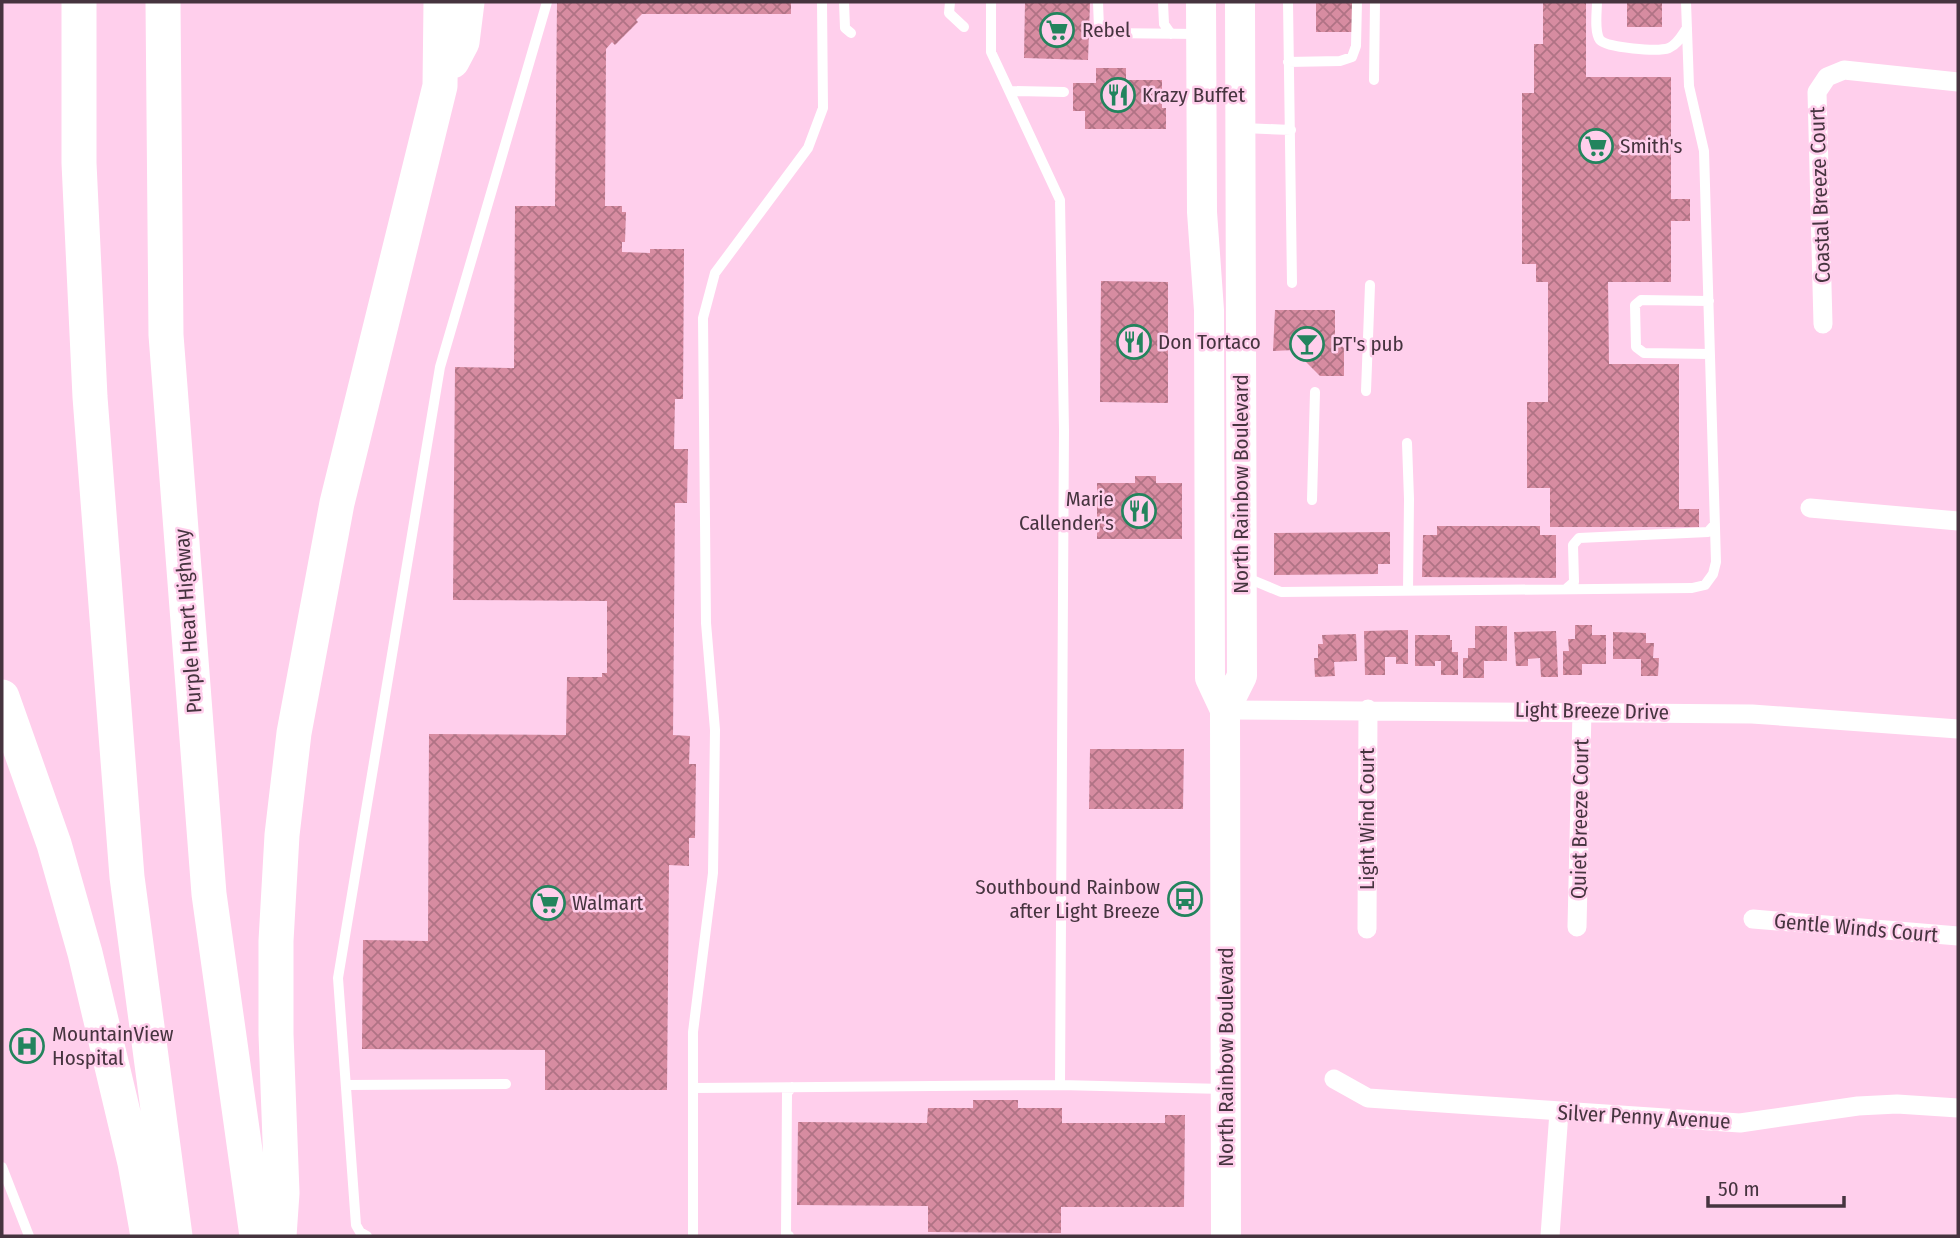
<svg xmlns="http://www.w3.org/2000/svg" width="1960" height="1238" viewBox="0 0 1960 1238" font-family="'Fira Sans Condensed',sans-serif">
<defs>
<pattern id="building-cross-hatch" width="8" height="8" patternUnits="userSpaceOnUse" patternTransform="scale(1.75)"><rect width="8" height="8" fill="#d78ca1"/><path d="M0 0l8 8M0 8l8-8" fill="none" stroke="#b07385"/></pattern>
</defs>
<rect width="100%" height="100%" fill="#ffcfec"/>
<path fill="url(#building-cross-hatch)" d="M557,2H791V14H642L636,20L638,22L615,45L612,42L606,49L605,206H622V212H626L625,242H622V252L650,253V249H684L683,399H675L674,449H688L687,503H675L673,735L690,736L689,764H696L695,838H689V866L669,865L667,1090H545V1050L362,1049L363,940L428,941L429,734L566,735L567,677H602V673H607V601L453,600L455,367L514,368L515,206H555Z
M1025,2H1090L1088,60L1024,58Z
M1316,2H1352L1353,32H1316Z
M1543,2H1586V77H1671V199H1690V221H1671V282H1608L1609,364H1679V509H1699V527H1550V488H1527V402H1548V282H1536V264H1522V93H1534V44H1543Z
M1627,2H1662V27H1627Z
M1096,68H1126V80H1162V108H1166V129H1085V111H1073V83H1096Z
M1101,281L1168,282V403L1100,402Z
M1275,310H1335V339L1344,348V376H1320L1294,350L1273,351Z
M1135,476H1156V483H1182V539H1097V483H1135Z
M1437,526H1540V535H1556V578L1422,577L1423,535H1437Z
M1390,532V564H1378V574L1274,575V533Z
M1575,625H1592V635H1606V664H1582V675H1563V651H1569L1568,639H1575Z
M1475,626H1507V661H1484V678H1463V658H1468V648H1475Z
M1408,630V664H1396V657H1385V675H1365L1364,631Z
M1556,631L1558,677H1541L1540,658L1528,659V666H1516L1514,632Z
M1613,632L1646,633V643H1654L1653,658H1659L1658,676H1641V659H1613Z
M1356,634L1357,661L1334,662L1335,676L1315,677L1314,658H1318V644H1323L1322,635Z
M1415,635H1450V640H1452V652H1458V675H1441V661H1435V666H1415Z
M1090,749H1184L1183,809H1089Z
M973,1100H1018V1108H1062V1123H1165V1115H1185L1184,1207H1061V1233L928,1232V1206L797,1205L798,1122L927,1123L928,1108H973Z"/>
<g fill="none" stroke-linecap="round" stroke-linejoin="round">
<path stroke="#fff" stroke-width="10" d="M844,2L845,28L851,33
M950,2L949,13L964,27
M991,2V52L1060,200L1064,430L1060,1085
M1098,2L1099,28L1104,33L1199,34
M1163,2L1164,24L1171,34
M1288,2L1292,283
M1597,2C1597,11 1594,32 1600,40C1607,48 1658,52 1669,48C1678,44 1682,35 1687,28
M1288,62L1340,61L1352,57L1356,46L1357,2
M1374,80L1375,2
M1010,91L1064,92
M1243,128L1291,130
M1709,301L1641,300L1635,305L1636,347L1644,353L1710,354
M1366,391L1370,285
M1407,443L1409,499L1408,591
M1312,500L1315,392
M1245,577L1281,592L1692,588L1705,585L1713,574L1716,562L1704,151L1689,86L1686,2
M1566,589L1574,582L1573,545L1579,538L1708,532L1715,524
M346,1085L506,1084
M693,1088L1060,1085L1224,1089
M2,1167L29,1236
M367,1236L360,1232L356,1225L338,978L440,367L547,2
M693,1236V1032L713,873L715,730L706,623L703,318L715,273L808,148L823,108L822,2
M789,1236L786,1234L787,1093L792,1087"/>
<path stroke="#fff" stroke-width="19" d="M1823,324L1817,92L1827,77L1844,70L1958,82
M1810,508L1958,521
M1225,710L1752,714L1958,729
M1753,919L1958,936
M1577,927L1582,711
M1367,929L1368,709
M1334,1079L1368,1098L1740,1123L1858,1106L1897,1104L1958,1108
M1550,1236L1559,1112"/>
<path stroke="#fff" stroke-width="30" d="M1201,2L1202,212L1209,310L1210,678L1225,710L1226,1236
M1225,710L1242,676L1240,2"/>
<path stroke="#fff" stroke-width="35" d="M79,2V163L90,397L127,877L175,1236
M163,2L166,335L209,894L257,1236
M452,61L462,42L467,2
M2,697L54,844L85,953L135,1163L148,1236
M279,1236L282,1193L276,1034V941L282,835L294,733L337,503L440,86L441,2"/>
</g>
<defs>
<g id="supermarket-ring" transform="scale(1.75)"><circle r="9.5" fill="#ffcfec" stroke="#23845d" stroke-width="1.5"/><path d="M-6-5.5h2.5l.6 2H6L4.5 2H-2.5L-4.4-4H-6ZM-1.5 3.2a1.3 1.3 0 1 0 .1 0ZM3 3.2a1.3 1.3 0 1 0 .1 0Z" fill="#23845d"/></g>
<g id="restaurant-ring" transform="scale(1.75)"><circle r="9.5" fill="#ffcfec" stroke="#23845d" stroke-width="1.5"/><path d="M-5-6h1v4h1v-4h1v4h1v-4h1v5L-1.5 .5V6h-2V.5L-5-1ZM5-6V6H3V1.5H1.5Q1.5-4 5-6Z" fill="#23845d"/></g>
<g id="bar-ring" transform="scale(1.75)"><circle r="9.5" fill="#ffcfec" stroke="#23845d" stroke-width="1.5"/><path d="M-6-5H6L.8 .8V4.5H3.5V6h-7V4.5H-.8V.8Z" fill="#23845d"/></g>
<g id="bus-ring" transform="scale(1.75)"><circle r="9.5" fill="#ffcfec" stroke="#23845d" stroke-width="1.5"/><path d="M-5-6H5V4H4V6H2V4H-2V6H-4V4H-5ZM-3.5-4V0h7V-4ZM-3.5 1.2v1.5H-2V1.2ZM2 1.2v1.5H3.5V1.2Z" fill="#23845d"/></g>
<g id="hospital-ring" transform="scale(1.75)"><circle r="9.5" fill="#ffcfec" stroke="#23845d" stroke-width="1.5"/><path d="M-5-5h3v3.5h4V-5h3V5h-3V1.5h-4V5h-3Z" fill="#23845d"/></g>
</defs>
<g fill-rule="evenodd">
<use href="#supermarket-ring" x="1057" y="30"/>
<use href="#restaurant-ring" x="1118" y="95"/>
<use href="#supermarket-ring" x="1596" y="146"/>
<use href="#restaurant-ring" x="1134" y="342"/>
<use href="#bar-ring" x="1307" y="344"/>
<use href="#restaurant-ring" x="1139" y="511"/>
<use href="#bus-ring" x="1185" y="899"/>
<use href="#supermarket-ring" x="548" y="903"/>
<use href="#hospital-ring" x="27" y="1046"/>
</g>
<g text-anchor="middle" stroke-width="5" stroke-linejoin="round" paint-order="stroke">
<g font-size="21" fill="#46343f" stroke="#ffcfec" text-anchor="start">
<text x="1082" y="37">Rebel</text>
<text x="1142" y="102">Krazy Buffet</text>
<text x="1620" y="153">Smith's</text>
<text x="1158" y="349">Don Tortaco</text>
<text x="1332" y="351">PT's pub</text>
<text x="1114" y="506" text-anchor="end">Marie<tspan x="1114" dy="24">Callender's</tspan></text>
<text x="1160" y="894" text-anchor="end">Southbound Rainbow<tspan x="1160" dy="24">after Light Breeze</tspan></text>
<text x="572" y="910">Walmart</text>
<text x="52" y="1041">MountainView<tspan x="52" dy="24">Hospital</tspan></text>
</g>
<g font-size="21" fill="#46343f" stroke="#ffcfec">
<text transform="translate(1820 195) rotate(-92)" y="7">Coastal Breeze Court</text>
<text transform="translate(1241 484) rotate(-90)" y="7">North Rainbow Boulevard</text>
<text transform="translate(188 621) rotate(-94)" y="7">Purple Heart Highway</text>
<text transform="translate(1592 711) rotate(1)" y="7">Light Breeze Drive</text>
<text transform="translate(1367 819) rotate(-90)" y="7">Light Wind Court</text>
<text transform="translate(1580 819) rotate(-89)" y="7">Quiet Breeze Court</text>
<text transform="translate(1856 928) rotate(5)" y="7">Gentle Winds Court</text>
<text transform="translate(1226 1057) rotate(-90)" y="7">North Rainbow Boulevard</text>
<text transform="translate(1644 1117) rotate(3)" y="7">Silver Penny Avenue</text>
</g>
</g>
<rect width="1960" height="1238" fill="none" stroke="#46343f" stroke-width="7"/>
<path d="M1708 1196v10h136v-10" fill="none" stroke="#46343f" stroke-width="3.5"/>
<text x="1718" y="1196" font-size="21" fill="#46343f" stroke="#ffcfec" stroke-width="5" paint-order="stroke">50 m</text>
</svg>
